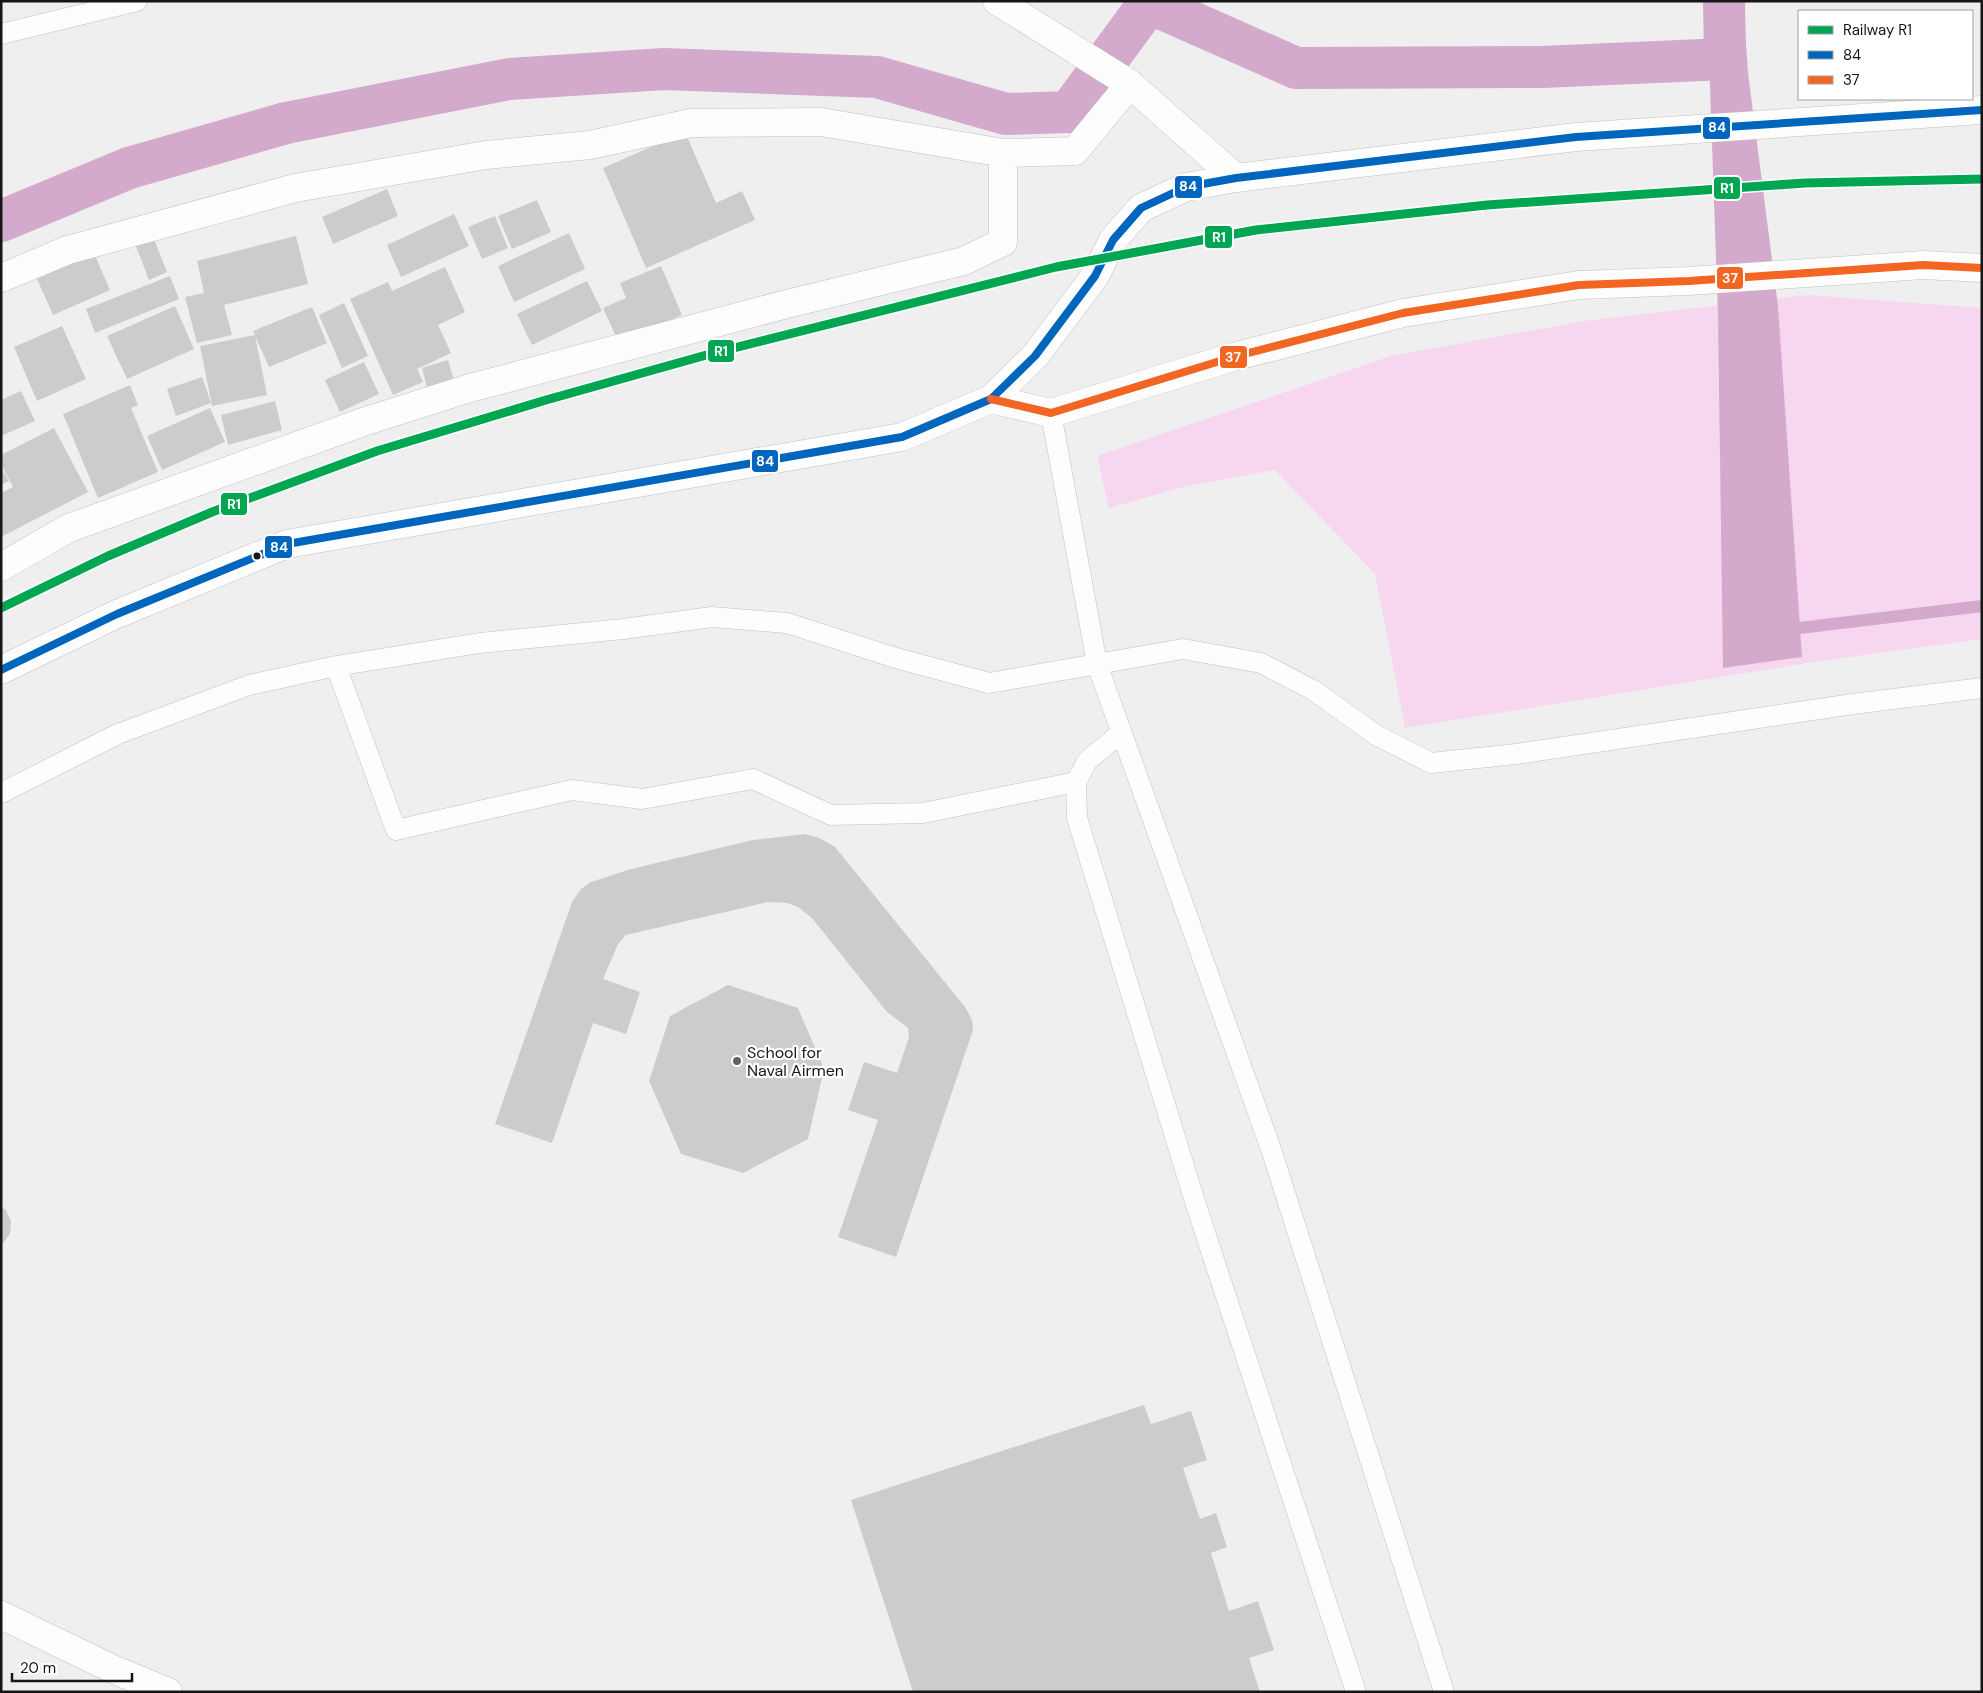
<svg xmlns="http://www.w3.org/2000/svg" width="1983" height="1693" viewBox="0 0 1983 1693" font-family="'DM Sans',sans-serif">
<rect width="100%" height="100%" fill="#f0eff0"/>
<path fill="#f7d6f0" d="M1808,295L1982,308V639L1820,661L1405,728L1375,574L1275,470L1187,486L1109,508L1097,456L1391,356L1584,321Z"/>
<path fill="#d3aacb" d="M1707,1H1743L1748,73L1778,306L1802,657L1723,668L1718,315Z"/>
<g fill="none" stroke-linecap="round" stroke-linejoin="round">
<path stroke="#d3aacb" stroke-width="12" d="M1783,630L1982,606"/>
<path stroke="#d3aacb" stroke-width="42" d="M1,221L129,168L286,123L509,79L664,69L877,77L1006,114L1069,112L1149,3L1296,68L1542,67L1725,59L1724,1"/>
</g>
<path fill="#cdcccd" d="M685,132L716,203L742,191L755,220L646,268L603,168Z
M387,189L398,216L333,244L322,217Z
M537,200L551,232L512,249L498,216Z
M454,214L469,246L401,277L387,245Z
M495,216L508,248L482,259L468,227Z
M569,233L585,269L514,302L498,266Z
M296,236L308,284L224,305L232,335L197,343L185,297L204,293L197,261Z
M154,239L167,272L149,280L136,246Z
M94,253L110,290L53,315L37,279Z
M661,266L682,315L619,343L603,308L626,298L620,283Z
M445,267L465,312L438,325L451,353L417,369L423,382L393,395L350,299L388,282L392,291Z
M170,276L179,299L95,333L86,309Z
M587,281L602,311L532,345L517,314Z
M344,303L368,356L342,368L319,315Z
M175,306L194,349L127,379L107,336Z
M312,307L327,343L269,367L255,336L267,395L212,406L200,346L255,335L253,331Z
M62,326L86,379L37,401L14,347Z
M448,360L454,381L427,388L422,368Z
M364,362L379,394L340,412L325,380Z
M202,377L211,403L176,416L167,389Z
M130,385L138,405L131,408L158,472L98,498L63,414Z
M21,391L35,421L1,436V400Z
M275,401L282,430L228,445L221,415Z
M210,408L225,442L162,470L147,436Z
M54,428L88,492L1,537V493L13,487L1,464V455Z
M1,467L9,481L1,485Z
M805,834L819,838L835,847L965,1007L972,1020L973,1030L896,1257L838,1237L878,1120L848,1110L864,1062L897,1073L909,1037L908,1028L887,1012L812,918L798,907L787,903L768,902L626,935L618,944L603,979L640,992L626,1034L593,1023L552,1143L495,1124L572,902L581,889L591,882L631,869L753,840Z
M728,985L798,1008L824,1069L808,1139L743,1173L681,1154L649,1081L670,1016Z
M1,1207L6,1210L11,1221L10,1234L1,1246Z
M1144,1405L1151,1424L1191,1411L1207,1460L1183,1468L1200,1519L1216,1513L1227,1547L1211,1553L1229,1611L1258,1601L1274,1650L1249,1658L1260,1692H913L851,1500Z"/>
<g fill="none" stroke-linecap="round" stroke-linejoin="round">
<g stroke="#c1c1c1" stroke-width="21">
<path id="lane" d="M1,34L137,1
M1051,413L1097,664L1271,1149L1444,1692
M336,666L396,830L572,790L642,799L753,779L831,815L923,813L1076,782
M1121,733L1087,761L1076,782L1077,818L1196,1205L1356,1692
M1,793L118,734L249,685L336,666L480,643L623,629L712,617L787,623L896,658L989,683L1183,649L1261,663L1313,690L1376,735L1431,763L1516,754L1853,704L1982,688"/>
</g>
<g stroke="#c1c1c1" stroke-width="29">
<path id="street" d="M997,1L1130,84L1236,178
M1,278L68,250L295,188L486,155L590,145L691,123L821,122L1003,153L1075,151L1130,84
M1,567L69,528L366,421L470,388L787,304L964,261L1003,242V153
M1,1615L117,1671L168,1692"/>
</g>
<g stroke="#c1c1c1" stroke-width="29">
<path id="secondary" d="M991,399L1051,413L1233,357L1403,313L1579,285L1689,281L1923,265L1982,268"/>
</g>
<g stroke="#c1c1c1" stroke-width="29">
<path id="primary" d="M1,670L117,614L287,544L902,437L991,399L1035,356L1095,276L1113,240L1141,208L1186,187L1236,178L1576,137L1982,110"/>
</g>
<use href="#lane" stroke="#fdfdfd" stroke-width="20"/>
<use href="#street" stroke="#fdfdfd" stroke-width="28"/>
<use href="#secondary" stroke="#fdfdfd" stroke-width="28"/>
<use href="#primary" stroke="#fdfdfd" stroke-width="28"/>
<g stroke="#fff" stroke-width="11">
<path id="bus-1" d="M1,670L117,614L287,544L902,437L991,399L1035,356L1095,276L1113,240L1141,208L1186,187L1236,178L1576,137L1982,110"/>
</g>
<g stroke="#fff" stroke-width="11">
<path id="bus-2" d="M991,399L1051,413L1233,357L1403,313L1579,285L1689,281L1923,265L1982,268"/>
</g>
<use href="#bus-1" stroke="#0065bd" stroke-width="8"/>
<use href="#bus-2" stroke="#f26522" stroke-width="8"/>
<g stroke="#fff" stroke-width="12">
<path id="rail-1" d="M1,608L108,556L212,512L377,451L546,400L710,354L1056,267L1256,230L1487,205L1805,183L1982,179"/>
</g>
<use href="#rail-1" stroke="#00a651" stroke-width="9"/>
</g>
<circle fill="#171617" stroke="#fff" stroke-width="2" cx="257" cy="556" r="4.5"/>
<circle fill="#636263" stroke="#fff" stroke-width="2" cx="737" cy="1061" r="5"/>
<g text-anchor="middle" stroke-width="4.5" stroke-linejoin="round" paint-order="stroke">
<g font-size="16" fill="#171617" stroke="#fff" text-anchor="start">
<text x="747" y="1058">School for<tspan x="747" dy="18">Naval Airmen</tspan></text>
</g>
</g>
<g stroke="#fff" stroke-width="2">
<rect x="1702" y="116" width="29" height="24" rx="5" fill="#0065bd"/>
<rect x="1174" y="175" width="29" height="24" rx="5" fill="#0065bd"/>
<rect x="1713" y="176" width="28" height="24" rx="5" fill="#00a651"/>
<rect x="1204" y="225" width="29" height="24" rx="5" fill="#00a651"/>
<rect x="1716" y="266" width="28" height="24" rx="5" fill="#f26522"/>
<rect x="707" y="339" width="28" height="24" rx="5" fill="#00a651"/>
<rect x="1219" y="345" width="29" height="24" rx="5" fill="#f26522"/>
<rect x="751" y="449" width="28" height="24" rx="5" fill="#0065bd"/>
<rect x="220" y="492" width="28" height="24" rx="5" fill="#00a651"/>
<rect x="264" y="535" width="29" height="24" rx="5" fill="#0065bd"/>
</g>
<g font-size="14" text-anchor="middle" font-weight="bold" fill="#fff">
<text x="1717" y="132">84</text>
<text x="1188" y="191">84</text>
<text x="1727" y="193">R1</text>
<text x="1219" y="242">R1</text>
<text x="1730" y="283">37</text>
<text x="721" y="356">R1</text>
<text x="1233" y="362">37</text>
<text x="765" y="466">84</text>
<text x="234" y="509">R1</text>
<text x="279" y="552">84</text>
</g>
<rect width="1983" height="1693" fill="none" stroke="#171617" stroke-width="5"/>
<rect x="1798" y="10" width="175" height="90" fill="#ffffff" stroke="#a2a2a2"/>
<rect x="1808" y="26" width="25" height="8" fill="#00a651" stroke="#a2a2a2"/>
<text x="1843" y="35" font-size="15" fill="#171617">Railway R1</text>
<rect x="1808" y="51" width="25" height="8" fill="#0065bd" stroke="#a2a2a2"/>
<text x="1843" y="60" font-size="15" fill="#171617">84</text>
<rect x="1808" y="76" width="25" height="8" fill="#f26522" stroke="#a2a2a2"/>
<text x="1843" y="85" font-size="15" fill="#171617">37</text>
<path d="M12 1673v8h120v-8" fill="none" stroke="#171617" stroke-width="2.5"/>
<text x="20" y="1673" font-size="15" fill="#171617" stroke="#ffffff" stroke-width="4" paint-order="stroke">20 m</text>
</svg>
